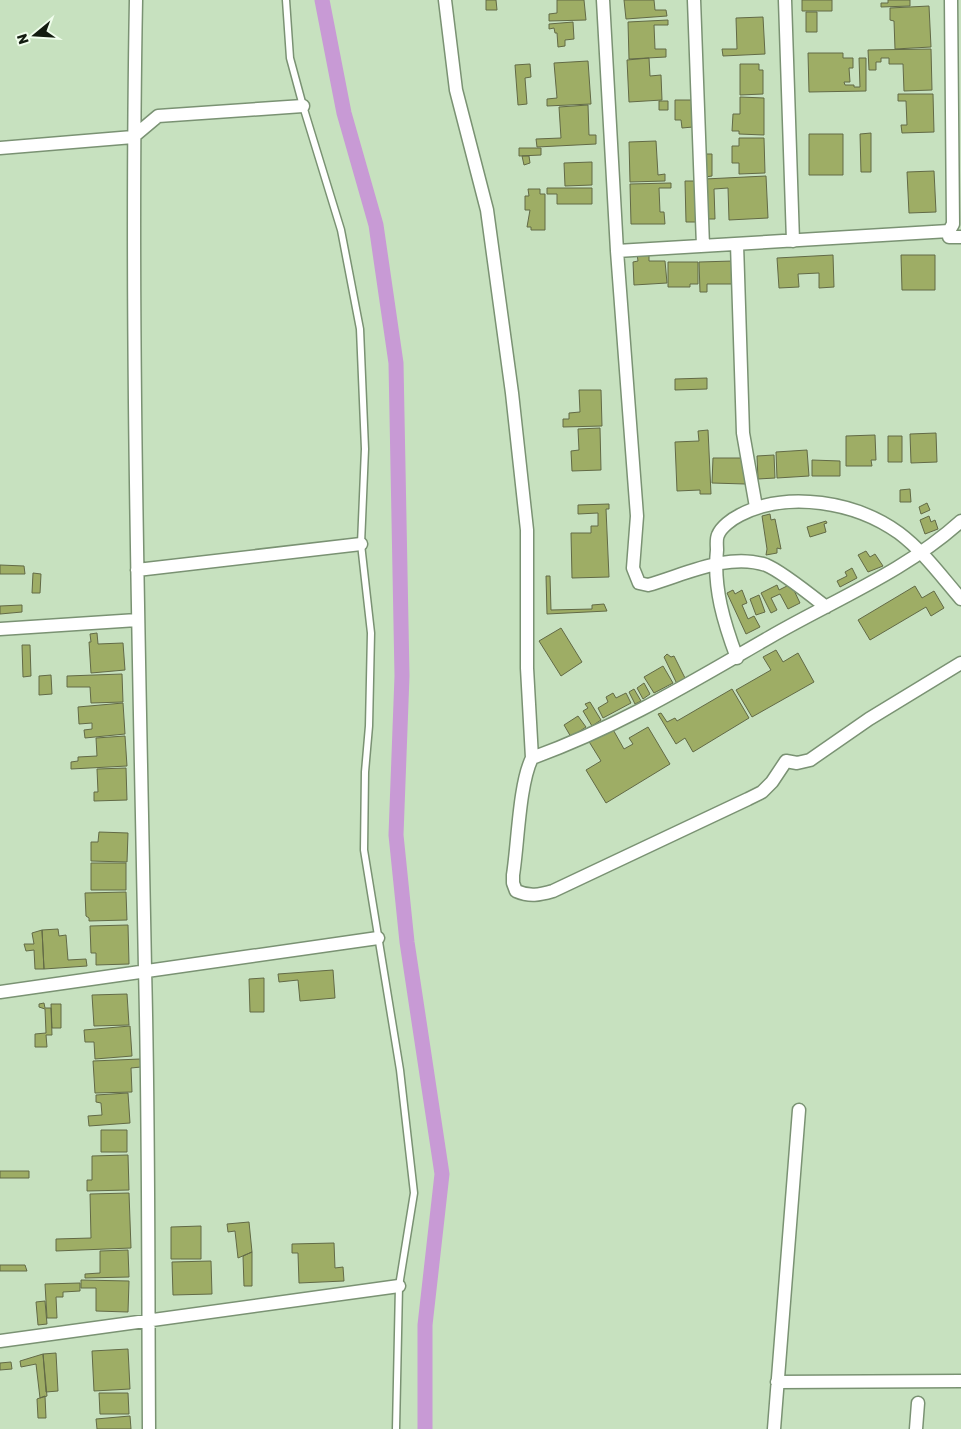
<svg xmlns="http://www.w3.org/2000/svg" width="961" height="1429" viewBox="0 0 961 1429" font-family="Rubik,sans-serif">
<rect width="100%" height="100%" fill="#c7e1bf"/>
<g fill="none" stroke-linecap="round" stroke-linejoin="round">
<path stroke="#c89ad5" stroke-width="15" d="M322,0L344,113L376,225L396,363L402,676L396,835L407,942L442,1174L425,1325V1429"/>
</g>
<path fill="#9ead65" stroke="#626a46" d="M486,0H496L497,10H486Z
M557,0H584L586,20L549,21V14L557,13Z
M624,0H654L655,10H666L667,16L626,19Z
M802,0H832V11H802Z
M888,0H910V6L881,7V3H888Z
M929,6L931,47L895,49L894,21L890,20V8Z
M806,12H817V32H806Z
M763,17L765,54L723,56L722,49H737L736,18Z
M668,20V25H654L655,49H666V57L629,59L628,22Z
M573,22L574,39L565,40V46L558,47L557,33H555L554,28L549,29V24Z
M931,49L932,90L904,91L903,64H889V58H881V62H876V70H869L868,50Z
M808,53H843V58H853V68H849L850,82H844L845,85H854V87H860L859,58H866V91L809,92Z
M649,58L650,76L661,75L662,100L629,102L627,60Z
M588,61L591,104L547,106V99L557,98L554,63Z
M530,64L531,77L525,78L527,104L518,105L515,65Z
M740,64H759V70H763V94L740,95Z
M898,94H933L934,132L902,133L901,125H907L906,101H898Z
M740,97L764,98V135L739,134V131H732L733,114H740Z
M675,100H692L693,127L682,128L681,120H675Z
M659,101H668V110H659Z
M588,105L589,135H596V144L537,147L536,139L561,138L559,107Z
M871,133V172H861L860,134Z
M809,134H843V175H809Z
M739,138H764L765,173L739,174V163H732V146H739Z
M656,141L658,175L665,174V181L630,182L629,142Z
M519,148H541V155L519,156Z
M705,154H712V176L705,177Z
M522,156H529L530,163L524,165Z
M592,162V185L565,186L564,163Z
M934,171L936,212L909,213L907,172Z
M766,176L768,218L729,220L728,188L714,189L715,219H707L705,179Z
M685,181H695L697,222H686Z
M671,183V188H659L660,212H664L665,224H631L630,184Z
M547,188H592V204H557V194H547Z
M528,189H540V194H545V230H531V227H527L530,210H525V196H529Z
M649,253V261H665L667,283L634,285L633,262L638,261L637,254Z
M833,255L834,287L819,288V273L798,274L799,287L779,288L777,258Z
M901,255H935V290H902Z
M733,261V284H707V292H700L699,262Z
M668,262H698V284H690V287H668Z
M707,378V389L675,390V379Z
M579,390H601L602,426L563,427V419H569V413L580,412Z
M600,428L601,470L572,471L571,451L579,450L578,429Z
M708,430L711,494H700V490L677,491L675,442L699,441L698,431Z
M936,433L937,462L911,463L910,434Z
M875,435L876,460H871L872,466H846V436Z
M888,436H902V462H888Z
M807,450L809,476L777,478L776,452Z
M774,455L775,478L758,479L757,456Z
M713,458H745V484L712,483Z
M812,460L840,461V476H812Z
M910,489L911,502H900V490Z
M927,503L930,510L921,514L919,507Z
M609,504V509H606L609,577L572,578L571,533H591V526H598V513L578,514V505Z
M770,514L771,520L775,519L781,549L777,548V553L766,555L767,549L762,516Z
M929,516L931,522L935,520L938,529L925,534L920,520Z
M826,521L827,523L824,524L826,532L810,537L807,527Z
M866,551L870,557L875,554L883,566L868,572L858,555Z
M0,565L24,566L25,574H0Z
M852,568L857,578L840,587L837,581L847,576L845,572Z
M33,573L41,574L40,593H32Z
M546,576H550L551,610L592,609V605L604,604L607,611L547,614Z
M791,584L800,603L788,609L780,594L771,598L777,610L771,613L761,593L777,585L779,590Z
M915,586L922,598L934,591L944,608L931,616L926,607L870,640L858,620Z
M733,590L735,594L742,590L747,603L742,605L748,619L754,616L760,627L746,634L727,593Z
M759,595L765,612L756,615L750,599Z
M22,605V612L0,614V606Z
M561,628L582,662L561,676L539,641Z
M97,633L98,644L123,643L125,670L91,673L89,642H91L90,634Z
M22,645H30L31,676L23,677Z
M776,650L783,662L798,653L814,682L752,717L736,690L771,670L763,657Z
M667,654L671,657L674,656L686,680L677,684L664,657Z
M663,666L673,683L654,693L644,677Z
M122,674L123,702L91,703L90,687H67V676Z
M51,675L52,694L39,695V676Z
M644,683L650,694L643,699L637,688Z
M634,689L641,701L635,704L629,692Z
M732,689L749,718L693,752L685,738L676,744L658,714L661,713L667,722L675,718L677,721Z
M613,693L616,698L626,693L631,703L603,718L598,708L608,702L606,697Z
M590,702L601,720L592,726L583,711L588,708L585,704Z
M123,703L125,734L85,738L84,730L92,729V723L79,724L78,707Z
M578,716L586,727L571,737L564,725Z
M611,726L624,749L633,744L629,738L648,727L670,764L606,803L586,770L601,761L588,740Z
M125,736L127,766L71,769V762L78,761V757L97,756L96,738Z
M126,768L127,800L94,801V792H98L97,769Z
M99,832L128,833L127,862L91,861V842H98Z
M91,863H126V890H91Z
M126,892L127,920L89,921V918L86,916L85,893Z
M128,925L129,964L96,965V953H91L90,926Z
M58,929L59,936L66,935L68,960L86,959L87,966L44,969L42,930Z
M42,930L44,969H35L34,950L26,951L24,944H34L32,933Z
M333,970L335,998L300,1001L298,980L279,982L278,974Z
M264,978V1012H250L249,979Z
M127,994L129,1025L94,1026L92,995Z
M44,1003L45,1008H51L52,1035H46L47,1047H35V1034L46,1033L45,1009L39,1007V1004Z
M51,1004H61V1028H52Z
M130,1026L132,1056L95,1059L94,1042H85L84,1030Z
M140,1059L141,1067L131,1068L132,1092L95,1093L93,1061Z
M128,1093L130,1123L89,1126L88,1116L102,1115L101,1103L96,1102V1095Z
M101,1130H127V1152H101Z
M128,1155L129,1190L87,1191V1180H92V1156Z
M0,1171H29V1178H0Z
M129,1193L131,1248L56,1251V1239L91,1238L90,1194Z
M249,1222L252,1252L238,1258L235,1231L228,1232L227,1224Z
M201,1226V1259H171V1227Z
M334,1243L335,1268L343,1267L344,1281L299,1283L298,1253H292V1244Z
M128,1250L129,1277L85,1278V1274L100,1273V1251Z
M252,1252V1286H244L243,1256Z
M211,1261L212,1294L173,1295L172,1262Z
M0,1265H25L27,1271H0Z
M81,1280L129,1281L128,1312L96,1311V1288H81Z
M80,1283V1291L63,1292V1297H56L57,1318H47L45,1284Z
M45,1301L47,1324L38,1325L36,1302Z
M128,1349L130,1389L94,1391L92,1351Z
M56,1353L58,1391L46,1392L43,1354Z
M43,1354L47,1396L40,1398L36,1364L21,1367L20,1361Z
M11,1362L12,1369L0,1370V1363Z
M99,1393H128L129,1414H100Z
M45,1396L46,1418H38L37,1399Z
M130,1416L131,1429H97L96,1419Z"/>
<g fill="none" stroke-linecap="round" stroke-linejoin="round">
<g stroke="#7a9273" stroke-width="9">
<path id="lane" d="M286,0L290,58L303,106L341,230L360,329L365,449L361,544L371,633L369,726L365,772L364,850L400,1070L414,1193L399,1286L396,1429"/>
</g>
<g stroke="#7a9273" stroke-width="15">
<path id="street" d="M136,0C130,323 139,646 145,969C149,1123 148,1276 149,1429
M445,0L456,90L487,210L512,393L527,530V668L532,758C519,784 518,844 513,875V883L516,891C530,897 539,895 553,891L748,799L762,792L772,782L786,761L797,763L810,760L869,719L961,663
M603,0L617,251L949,231L953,224L951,0
M694,0L703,246
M785,0L793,241
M0,148L133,137L158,116L303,106
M949,231V237H961
M737,244L743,433L756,507
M617,251L637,516L633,568L639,583L648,585C684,575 728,552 766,565C781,571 812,596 826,607
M137,570L361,544
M0,629L137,620
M737,658C724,623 713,588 717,550C717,546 716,539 718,535C721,527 732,519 740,515C788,490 856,502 899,533C923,551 941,576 961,599
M532,758C620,726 690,683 770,637C834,600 906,571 961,521
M0,992L378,938
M0,1341L399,1286
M777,1382L961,1381
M774,1429L799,1110
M916,1429L918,1403"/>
</g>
<use href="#lane" stroke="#fff" stroke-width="6"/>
<use href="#street" stroke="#fff" stroke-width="12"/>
</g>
<g transform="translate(35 35) rotate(252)" stroke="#f1feed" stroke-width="4" paint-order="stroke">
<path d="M0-4L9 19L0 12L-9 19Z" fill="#131c10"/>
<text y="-8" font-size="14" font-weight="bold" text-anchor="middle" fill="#131c10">N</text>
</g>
</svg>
